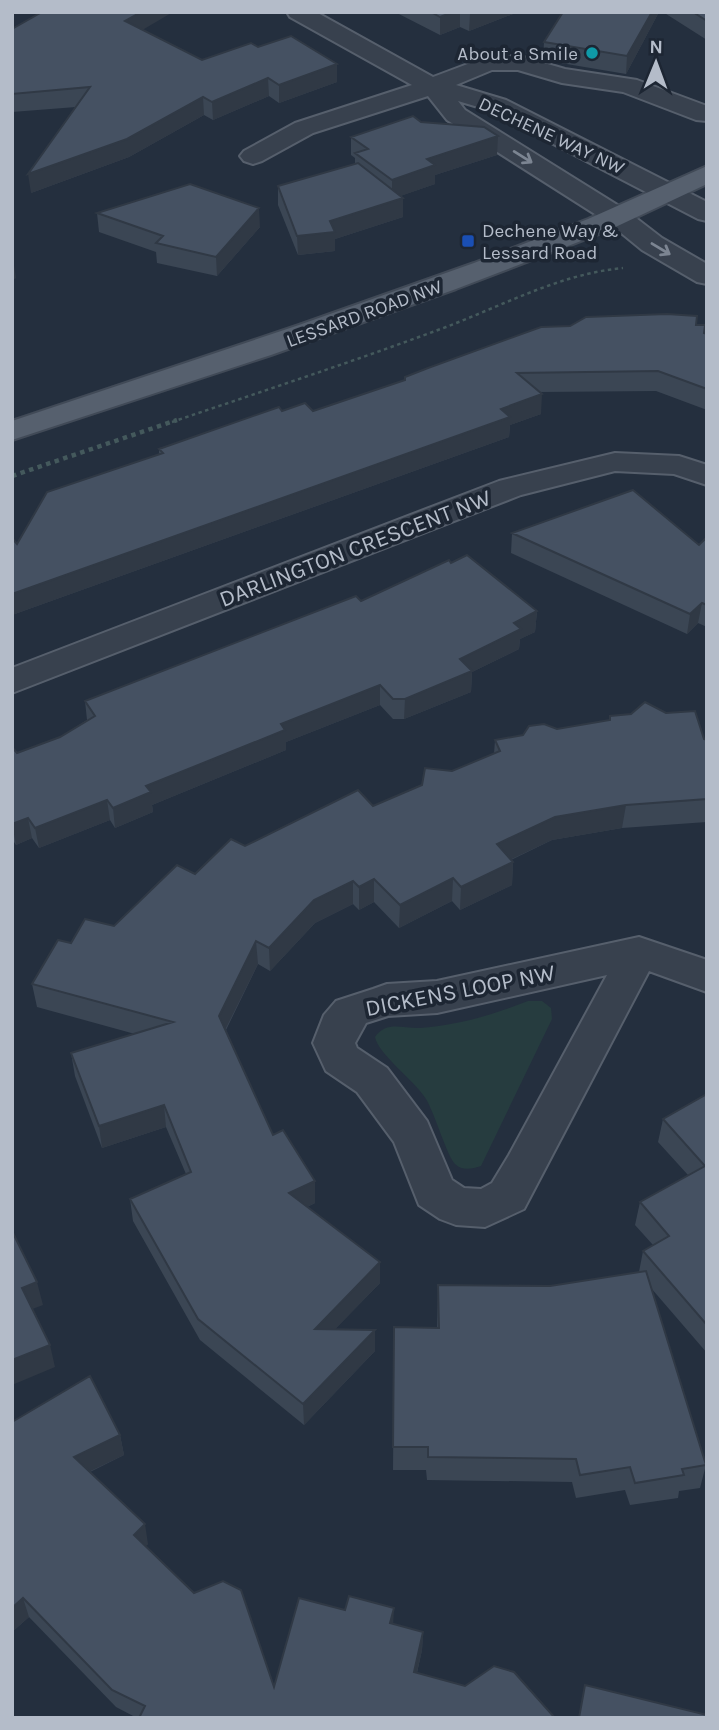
<svg xmlns="http://www.w3.org/2000/svg" width="719" height="1730" viewBox="0 0 719 1730" font-family="Karla,sans-serif">
<rect width="100%" height="100%" fill="#242f3e"/>
<path fill="#263c3f" d="M528,1001H542L551,1008L552,1019L481,1166C472,1169 462,1171 455,1164C447,1156 435,1114 426,1099C415,1081 378,1054 375,1037C387,1020 403,1029 420,1028C459,1025 492,1015 528,1001Z"/>
<g fill="none" stroke-linecap="round" stroke-linejoin="round">
<g stroke="#565f6c" stroke-width="4">
<path id="minor" d="M287,12H316L433,77L489,56H520L565,69L637,80L707,106V121L696,120L623,92L562,83L518,70H492L456,85L506,100L707,202V221L698,219L488,110L458,101L465,110L627,211L662,238L707,264V284L697,282L642,250L609,223L447,120L428,96L313,133L262,161L253,164L244,161L240,156L244,151L295,123L412,85L290,17Z
M615,453L679,456L707,465V485L674,474L615,471L521,495L12,693V668L499,481Z
M639,937L707,960V992L649,971L524,1209L485,1227L456,1225L440,1219L419,1205L394,1142L357,1092L326,1071L313,1043L324,1015L336,1001L373,989L387,984L437,981ZM607,975L509,1155L492,1183L481,1189L464,1188L452,1180L427,1121L387,1068L357,1048L355,1043L366,1023L388,1016L437,1013Z"/>
</g>
<g stroke="#414a57" stroke-width="4">
<path id="major" d="M707,166V184L607,231L456,289L271,355L12,440V421L299,325L474,263L588,219Z"/>
</g>
<path stroke="#44595c" stroke-width="2.5" stroke-dasharray="3.5 3.5" stroke-linecap="butt" d="M172,422C263,391 355,361 446,327C504,305 560,274 623,268"/>
<path stroke="#44595c" stroke-width="4.5" stroke-dasharray="4.5 4.5" stroke-linecap="butt" d="M12,476L177,420"/>
<use href="#minor" fill="#38414e" fill-rule="evenodd"/>
<use href="#major" fill="#56606e" fill-rule="evenodd"/>
</g>
<path fill="#3b4654" d="M395,12H518L469,31L460,27L440,35Z
M659,12L626,74L543,60L544,42Z
M663,12H707V40Z
M12,29L143,30L202,60L258,47L337,82L279,103L269,96L213,120L204,115L129,157L31,193L76,107L12,112Z
M421,122L497,155L435,175V184L400,196L403,198V217L335,239V251L298,255L278,205V186L355,164V158L351,155V137Z
M97,213L260,227L217,276L157,263L156,252L99,232Z
M696,325L704,333L707,334V410L656,391L540,392L541,414L510,425L509,437L12,615V538L17,544L159,454V449L282,411H313Z
M512,533L699,545L707,537V627L698,623L687,634L511,553Z
M451,563L537,611L535,632L520,639L519,649L472,672L471,692L404,719H393L380,705L286,742V750L152,805L153,812L115,828L110,820L39,848L32,838L16,845L12,839V747L17,753L60,737L87,720L85,701L361,601Z
M610,716L707,740V822L622,828L552,840L511,860L513,862L512,885L460,910L452,901L399,928L374,902L359,910L353,904L315,923L270,971L258,964L226,1030L273,1135L315,1181V1203L307,1207L380,1262V1283L335,1329L375,1351L304,1425L200,1340L133,1221L130,1199L186,1174L166,1127L102,1148L75,1076L71,1053L135,1034L37,1007L32,984L71,943L114,926L195,874L245,846L373,806L452,771L494,754L495,740L609,720Z
M707,1094V1353L651,1288L706,1465L700,1488L679,1491L678,1498L630,1505L625,1490L576,1498L572,1482L427,1480L426,1470H393L394,1351L437,1328L438,1285L550,1286L639,1272L643,1251L653,1245L635,1225L640,1202L688,1175L658,1142L663,1119Z
M12,1422L120,1435L124,1455L90,1472L148,1544L145,1546L274,1687L393,1624L423,1632L422,1650L417,1673L555,1718H137L116,1707L29,1617L12,1632Z"/>
<path fill="#303945" d="M141,12H173L127,39L125,21Z
M453,12H460V27L440,35V17Z
M474,12H518L469,31L470,14Z
M652,12H659L626,74L627,56Z
M337,64V82L279,103V85Z
M268,78L269,96L213,120L212,102Z
M203,97L204,115L129,157L31,193L28,174Z
M498,136L497,155L435,175V184L392,199V180L427,159Z
M403,198V217L335,239V251L298,255L297,236L330,221Z
M259,208L260,227L217,276L216,257Z
M13,259L16,278L12,281V260Z
M542,394L541,414L510,425L509,437L12,615V594Z
M702,603L698,623L687,634L690,614Z
M537,611L535,632L520,639L519,649L472,672L471,692L404,719L405,699L460,659L514,623Z
M380,685V705L286,742V750L152,805L153,812L115,828L113,808L146,786L281,724Z
M107,800L110,820L39,848L35,828Z
M626,805L622,828L552,840L495,867L497,844L555,817Z
M28,818L32,838L16,845L12,824Z
M513,862L512,885L460,910L461,887Z
M453,878L452,901L399,928L400,905Z
M374,879V902L359,910V887Z
M353,881V904L315,923L270,971L269,948L314,900Z
M256,941L258,964L221,1038L219,1016Z
M164,1105L166,1127L102,1148L99,1126Z
M315,1181V1203L290,1215L289,1193Z
M380,1262V1283L315,1350V1329Z
M37,1282L43,1305L27,1311L22,1288Z
M375,1330V1351L304,1425L303,1404Z
M50,1345L55,1367L12,1385V1360Z
M120,1435L124,1455L78,1477L74,1457Z
M145,1524L148,1544L137,1555L134,1535Z
M23,1598L29,1617L12,1632V1608Z
M394,1608L393,1627L390,1623Z
M423,1632L422,1650L413,1690L414,1672Z"/>
<path fill="#455162" stroke="#303945" stroke-width="2" d="M42,12H141L125,21L202,60L251,43L258,47L291,36L337,64L279,85L268,78L212,102L203,97L127,139L28,174L90,87L12,94V29Z
M431,12H453L440,17Z
M563,12H652L627,56L544,42Z
M693,12H707V21Z
M413,116L421,122L484,127L498,136L427,159L435,165L392,180L355,153L368,149L351,137Z
M358,163L403,198L330,221L335,232L297,236L278,186Z
M190,184L259,208L216,257L156,243L163,236L97,213Z
M667,314L697,316L696,325H705L704,333L707,334V389L658,371L517,373L542,394L501,409L510,417L12,594V538L17,544L47,492L163,453L159,449L279,407L282,411L305,403L313,411L405,380V377L428,368L541,327L570,326L586,317Z
M633,490L699,545L707,537V605L702,603L690,614L512,533Z
M467,555L537,611L514,623L521,629L460,659L472,671L405,699H393L380,685L281,724L285,730L146,786L151,792L113,808L107,800L35,828L28,818L12,824V747L17,753L60,737L95,716L85,701L356,596L361,601L449,560L451,563Z
M645,702L666,713L695,711L704,739L707,740V799L626,805L555,817L497,844L513,862L461,887L453,878L400,905L374,879L359,887L353,881L314,900L269,948L256,941L219,1016L273,1135L283,1130L315,1181L289,1193L380,1262L315,1329L375,1330L303,1404L198,1319L130,1199L191,1172L164,1105L99,1126L71,1053L173,1022L32,984L58,940L71,943L85,919L114,926L177,865L195,874L231,839L245,846L358,790L373,806L422,785L425,768L452,771L500,751L495,740L523,735L529,726L544,724L557,729L610,720V716L631,714Z
M707,1094V1325L643,1251L669,1236L640,1202L705,1166L663,1119Z
M12,1231L37,1282L22,1288L50,1345L12,1360Z
M646,1271L706,1465L682,1469L684,1475L635,1483L630,1467L580,1475L576,1459L428,1457V1447H393L394,1327L439,1328L438,1285L550,1286Z
M90,1376L120,1435L74,1457L145,1524L134,1535L194,1593L223,1581L241,1590L274,1687L299,1598L345,1610L349,1596L394,1608L390,1623L423,1632L414,1672L465,1686L494,1666L514,1672L555,1718H139L145,1706L112,1690L23,1598L12,1608V1422Z
M585,1685L707,1715V1718H579Z"/>
<defs><path id="oneway-shaft" d="M-6 0H5M1.5-3L5.5 0L1.5 3" fill="none" stroke-width="1.6" stroke-linecap="round" stroke-linejoin="round" transform="scale(1.75)"/></defs>
<g stroke="#7c8592">
<use href="#oneway-shaft" transform="translate(523 157) rotate(32)"/>
<use href="#oneway-shaft" transform="translate(661 249) rotate(31)"/>
</g>
<circle fill="#0f9aa8" stroke="#1d2633" stroke-width="2.5" cx="592" cy="53" r="7"/>
<rect fill="#1a4fb4" stroke="#1d2633" stroke-width="2.5" x="461" y="234" width="14" height="14" rx="3.5"/>
<g text-anchor="middle" stroke-width="7" stroke-linejoin="round" paint-order="stroke">
<g font-size="19" fill="#b4bcc9" stroke="#1d2633" text-anchor="end">
<text x="578" y="60">About a Smile</text>
<text x="482" y="237" text-anchor="start">Dechene Way &amp;<tspan x="482" dy="22">Lessard Road</tspan></text>
</g>
<g font-size="19" fill="#b4bcc9" stroke="#1d2633">
<text transform="translate(552 135) rotate(25)" y="7">DECHENE WAY NW</text>
<text transform="translate(364 313) rotate(-20)" y="7">LESSARD ROAD NW</text>
</g>
<g font-size="23" fill="#b4bcc9" stroke="#1d2633">
<text transform="translate(355 548) rotate(-21)" y="8">DARLINGTON CRESCENT NW</text>
<text transform="translate(460 990) rotate(-11)" y="8">DICKENS LOOP NW</text>
</g>
</g>
<rect width="719" height="1730" fill="none" stroke="#b4bcc9" stroke-width="28"/>
<g transform="translate(656 63) rotate(1)" stroke="#1d2633" stroke-width="5" paint-order="stroke">
<path d="M0-5L12 26L0 18L-12 26Z" fill="#b4bcc9"/>
<text y="-10" font-size="19" font-weight="bold" text-anchor="middle" fill="#b4bcc9">N</text>
</g>
</svg>
